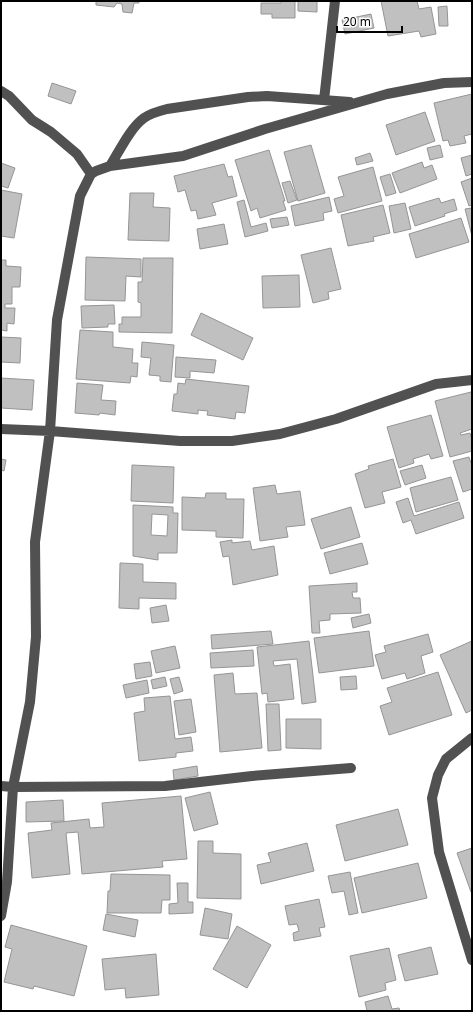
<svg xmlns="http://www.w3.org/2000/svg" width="473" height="1012" viewBox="0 0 473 1012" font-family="'Noto Sans',sans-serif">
<rect width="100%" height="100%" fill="#fff"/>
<path fill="#c0c0c0" stroke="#959595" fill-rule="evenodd" d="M96,1H139V3H134L132,13L123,12L122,4L117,3L114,7L96,5Z
M281,1H295V18H272V14H261V3H281Z
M298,1H317V12L298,11Z
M381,1H417L419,9L431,7L436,34L421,37L419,31L388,36Z
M447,6L448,26H439L438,7Z
M371,14L374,28L345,34L342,20Z
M52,83L76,91L71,104L48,96Z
M472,94V134L464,136L466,143L450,146L448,140L443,141L434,103Z
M425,112L435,141L396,155L386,125Z
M311,145L325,193L298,201L284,152Z
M440,145L443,157L430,160L427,148Z
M269,150L285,201H283L286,210L260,218L257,208L251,211L235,160Z
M370,153L373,161L357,165L355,158Z
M472,155V174L466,176L461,158Z
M422,162L424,168L432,165L437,179L400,193L392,173Z
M1,163L15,168L8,188L1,186Z
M224,164L228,177L232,176L237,196L212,203L216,215L198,219L196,210L191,211L185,190L178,192L174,176Z
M373,167L382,201L338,213L334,199L344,196L338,177Z
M390,174L396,193L386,196L380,177Z
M472,178V205L469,206L461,182Z
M290,181L297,200L288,203L282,183Z
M1,190L22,194L14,238L1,236Z
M130,193H154L153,207L170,208L169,241L128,240Z
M329,197L332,211L323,213L324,220L295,226L291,206Z
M439,198L441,203L454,199L457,210L444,214L445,216L415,226L409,207Z
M244,200L251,227L266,223L268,231L245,237L237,202Z
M405,203L411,229L394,233L389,206Z
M383,205L390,233L373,237L374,241L348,246L341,215Z
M472,208V236L465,209Z
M287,217L289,225L272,228L270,219Z
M461,218L469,242L416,258L409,234Z
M224,224L228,244L200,249L197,229Z
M331,248L341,289L328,292L329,299L313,303L301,255Z
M86,257L141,259V277L126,276L125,301L85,300Z
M143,258H173L172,333L119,332V324H122V317H141V303L138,302V282H142Z
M1,260H6V266L21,267L20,287H12V304H5V308H15L14,324L7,323V331L1,330Z
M299,275L300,307L263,308L262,276Z
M114,305L115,324H108V327L82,328L81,306Z
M201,313L253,338L243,360L191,335Z
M80,330L113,332V347L133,349L132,363H138L137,377L131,376L130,383L76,379Z
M1,337L21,338L20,363L1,362Z
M142,342L174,345L171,382L160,381V376L149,375L151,358L141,357Z
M176,357L216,360L214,373L190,371V378L175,377Z
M1,378L34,380L32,410L1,408Z
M186,379L249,386L245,413L236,412L235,419L207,415L208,411L198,410V414L172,411L174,394H177L178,383L185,384Z
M77,383L103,385L101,400L116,401L115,415L100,413L99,415L75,413Z
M471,392L472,397V429L460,433L461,435L470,433L472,440V451L450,457L435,401Z
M431,415L443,456L431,459L429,454L413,459L414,463L399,468L387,427Z
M469,457L471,463H472V489L463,492L453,461Z
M1,459L6,460L4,471L1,470Z
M393,459L401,487L382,492L385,503L365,508L355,474L369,469L368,466Z
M132,465L174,467L173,503L131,501Z
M422,465L426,478L405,485L400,471Z
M451,477L458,500L416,512L410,488Z
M275,485L277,494L300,491L305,525L286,527L288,537L260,541L253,488Z
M206,493H226V499H244L243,538L216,537V531L182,530V497L205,498Z
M408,498L414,516L459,502L464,518L416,534L411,520L403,523L396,502Z
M133,505L173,507V513H178L177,553H158V560L133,556ZM152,514L168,515L167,536L151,535Z
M351,507L360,537L321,549L311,519Z
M232,540V543L250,541L252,550L274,546L278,575L233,585L229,556L223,557L220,542Z
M362,543L368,564L330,574L324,553Z
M120,563L143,564V582L176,583V599L139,598V609L119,608Z
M357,583V592H352L353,598H360L361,613L330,614V620L319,621L320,633H312L309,586Z
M166,605L169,621L152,623L150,608Z
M369,614L371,623L353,628L351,618Z
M271,631L273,644L212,649L211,635Z
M369,631L374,666L319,673L314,638Z
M428,634L433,652L421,656L425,673L407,679L405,673L382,679L375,655L386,652L384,646Z
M309,641L316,702L302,704L297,659L273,661L274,666L290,664L294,699L268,702L267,693L262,694L257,647Z
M472,641V710L466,713L440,655Z
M175,646L180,668L156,673L151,651Z
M253,650L254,666L211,668L210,653Z
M150,662L152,676L136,679L134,664Z
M438,672L452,715L389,735L380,706L392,702L387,688Z
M233,673L235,694L257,693L262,748L220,752L214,675Z
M356,676L357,689L341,690L340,677Z
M165,677L167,686L153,689L151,680Z
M179,677L183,691L174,694L170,679Z
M147,680L149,693L126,698L123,685Z
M170,696L175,739L191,737L193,751L176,753V757L139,761L134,713L145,711L144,698Z
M191,699L196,732L179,735L174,701Z
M266,704H279L281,750L268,751Z
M286,719H321V749L286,748Z
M197,766L198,776L174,780L173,770Z
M210,792L218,824L194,831L185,798Z
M181,796L187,859L162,861L163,867L82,874L78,832L66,833L70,874L32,878L28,833L52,830L51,823L89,819L90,828L104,827L102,803Z
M63,800L64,821L26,822V802Z
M398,809L408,845L345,861L336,825Z
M198,841H213V853L241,854V899L197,898Z
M307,843L314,871L261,884L257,865L271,862L268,853Z
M472,848V892H471L457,853Z
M418,863L427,898L362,913L354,878Z
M350,872L358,913L349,915L344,891L332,893L328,876Z
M111,874L170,875V900H162L161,913H107L108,891H110Z
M177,883H188V902H193V913L169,914V904L178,903Z
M319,899L325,927L319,928L321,936L294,941L293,933L299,931L297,924L289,925L285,906Z
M205,908L232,914L228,939L200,935Z
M106,914L138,920L135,937L103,930Z
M11,925L87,946L74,996L34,986L33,989L4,982L12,949L5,947Z
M237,926L271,945L247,988L213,969Z
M431,947L438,974L405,981L398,955Z
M389,948L396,980L385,983L386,990L359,997L350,956Z
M156,954L159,995L126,998L125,988L105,990L102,959Z
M388,996L392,1009L399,1008L400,1011H367L365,1002Z"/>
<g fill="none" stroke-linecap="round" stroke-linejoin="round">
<path stroke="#515151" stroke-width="10" d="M1,91L9,96L32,120L51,132L77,154L91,174
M324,100L335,1
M110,166C119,152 130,128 144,118C151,113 159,111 167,109L248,97L267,96L350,102
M1,429L50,431L180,441H232L280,434L336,419L436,384L472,380
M472,738L446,759L438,775L432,798L439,852L472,960
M1,786L13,787L165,786L252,776L351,768
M1,916L7,882L13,787L30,702L36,637L35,542L50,431L57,320L80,196L91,174L96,171L110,166L183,156L265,129L387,94L444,83L472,82"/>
</g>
<rect width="473" height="1012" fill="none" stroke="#000000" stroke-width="4"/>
<path d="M337 26v6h65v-6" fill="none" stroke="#000000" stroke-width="2"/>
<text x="343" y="26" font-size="12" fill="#000000" stroke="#ffffff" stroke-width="3" paint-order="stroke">20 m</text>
</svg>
